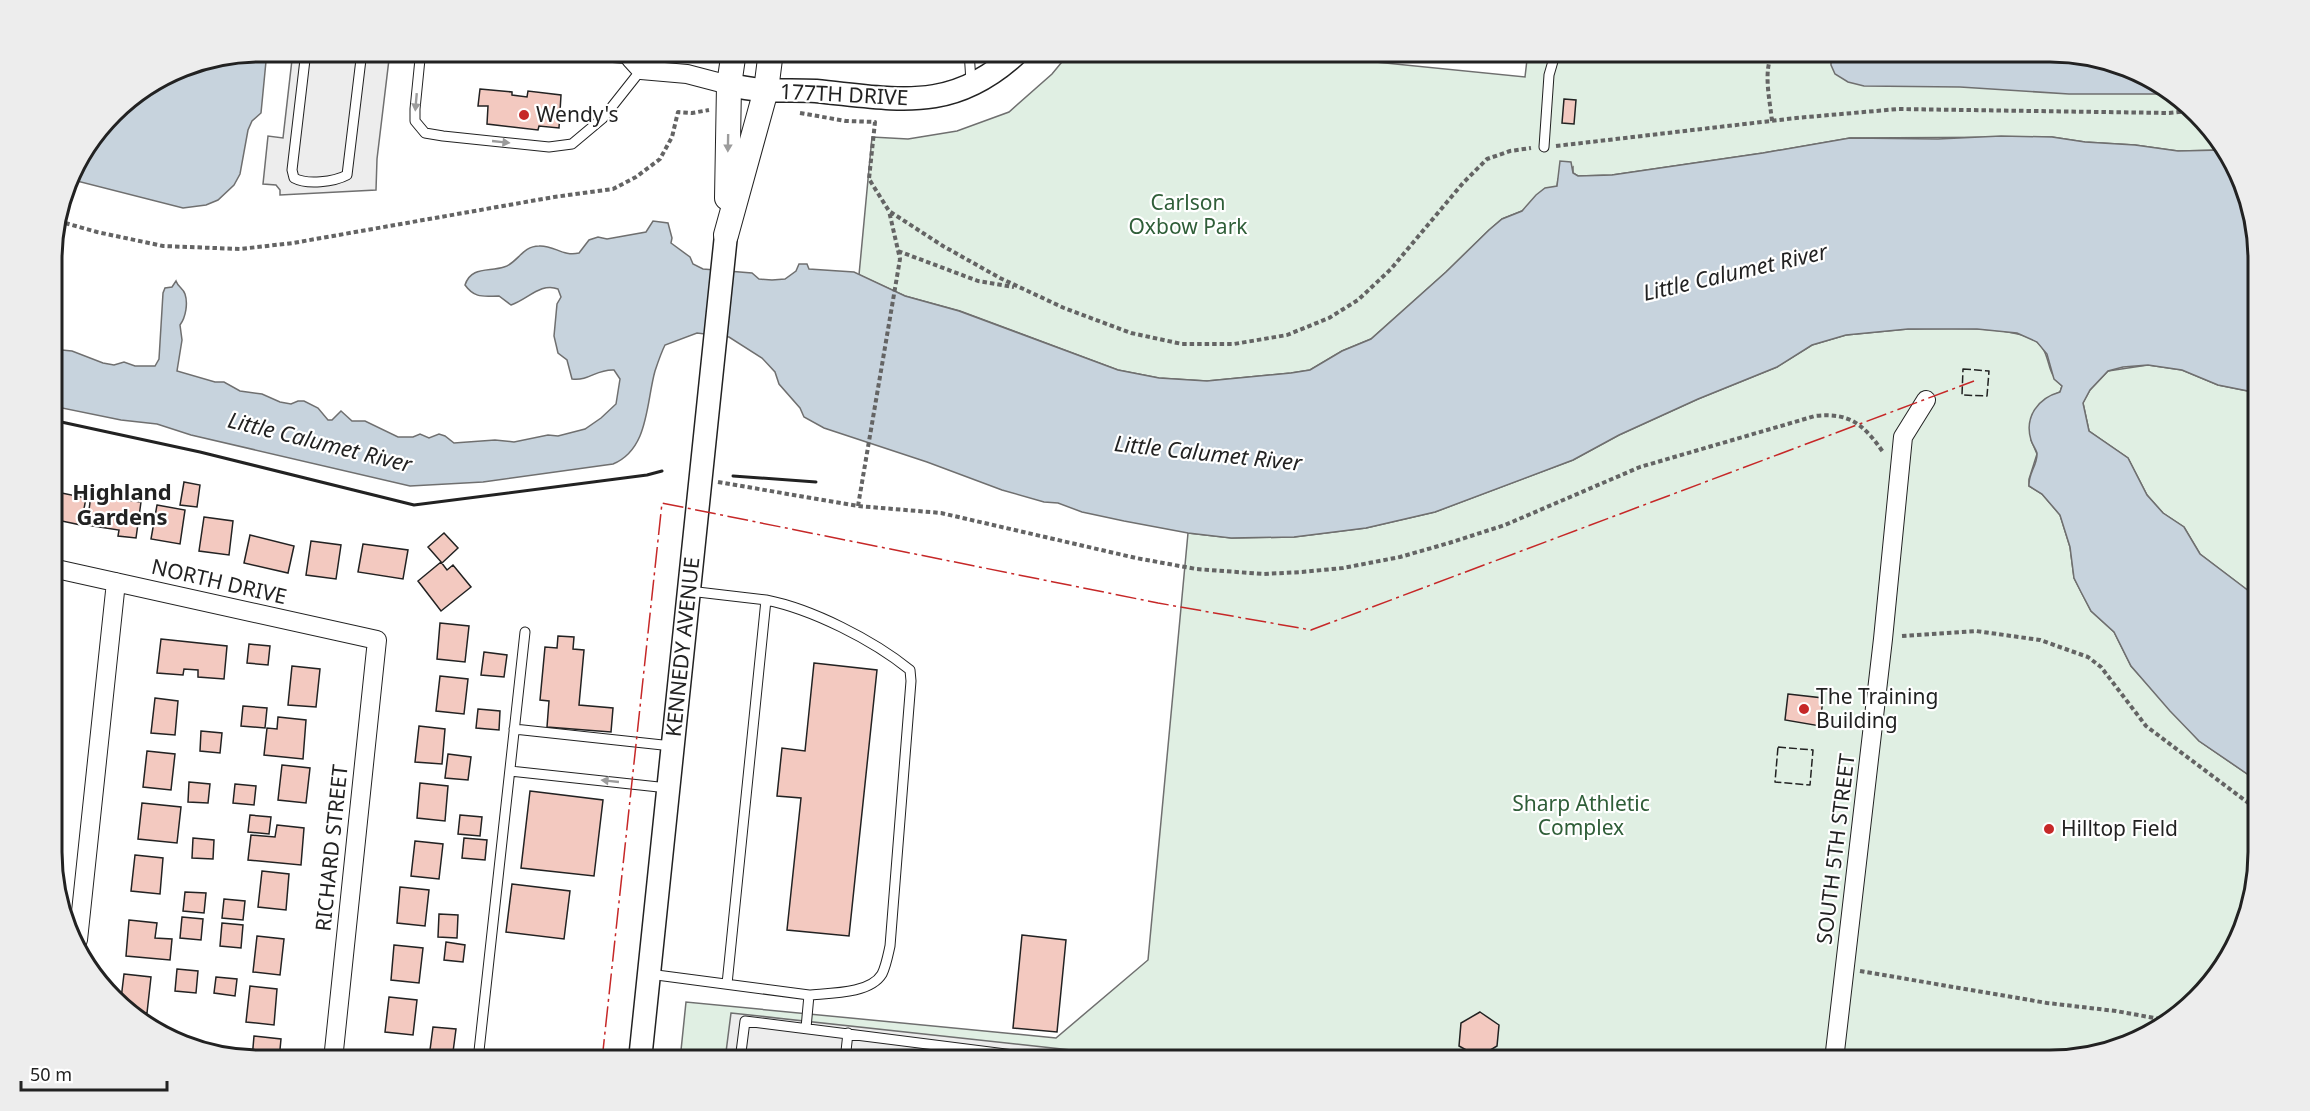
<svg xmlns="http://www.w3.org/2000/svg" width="2310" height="1111" viewBox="0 0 2310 1111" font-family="'Noto Sans',sans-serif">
<rect width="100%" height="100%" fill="#fff"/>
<path fill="#e0efe3" stroke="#6f6f6f" stroke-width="1.5" d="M1071,51H1265L1525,77L1528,51H2051L2131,67L2216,133L2223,150L2178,151L2135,145L2085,142L2052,137L1850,138L1763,153L1612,175L1578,176L1573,173V167L1558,179L1557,186L1522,211L1502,219L1489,230L1446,272L1371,339L1342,351L1310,370L1291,373L1207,381L1159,378L1118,370L960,311L905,296L859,275L872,137L908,139L957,131L1009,112L1052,74Z
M1908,329C1938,329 2013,324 2037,342C2047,350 2047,361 2051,371C2053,377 2058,382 2062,386L2060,392L2047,398L2031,440L2037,454L2029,479V486L2042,494L2060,515L2070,547L2074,578L2091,611L2114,632L2131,666L2199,741L2259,782V852L2243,932L2216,979L2167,1025L2064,1060H680L686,1002L1056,1038L1148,960L1188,533L1232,538L1294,537L1366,528L1435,512L1573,460L1619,435L1698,399L1777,367L1812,345L1846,335Z
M2148,365L2182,370L2218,385L2258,393V598L2200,554L2184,527L2163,513L2147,495L2128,458L2089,431L2083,403L2090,390L2108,371Z"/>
<path fill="#ededed" stroke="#6f6f6f" stroke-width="1.5" d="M293,51H390L377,159L376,190L280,195V190L276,185L263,184L268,136L283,138Z
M731,1013L1144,1058V1060H725Z"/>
<path fill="#c7d3dd" stroke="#6f6f6f" stroke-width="1.5" d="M259,51H267L261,113L252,121L248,130L240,174L234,185L218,200L206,205L183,208L69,179L72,167L122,103L180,67Z
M1831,51H2051L2131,67L2166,94H2069L1960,87L1864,86L1848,82L1835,74L1831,65Z
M2001,136L2052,137L2085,142L2135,145L2178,151L2223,150L2257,232L2258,393L2218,385L2182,370L2148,365L2123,367L2108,371L2090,390L2083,403L2089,431L2128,458L2147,495L2163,513L2184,527L2200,554L2258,598L2259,782L2199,741L2170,711L2131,666L2114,632L2091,611L2081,592L2074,578L2070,547L2060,515L2042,494L2029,486C2028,474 2038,464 2037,453C2036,449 2032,444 2031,440C2024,417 2038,398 2060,392L2062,386L2054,379L2047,354L2037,342L2017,333L1977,329H1908L1846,335L1812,345L1777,367L1698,399L1619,435L1573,460L1435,512L1366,528L1294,537L1231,538L1188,533L1124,521L1082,512L1058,503L1044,502L1002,490L927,462L824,428L804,417L800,408L779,384L775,372L762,358L729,337L697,333L665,345C661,353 658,362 655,371C646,403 649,449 613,464L483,482L410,486L191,435L157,424L121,420L52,406V349L72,351L103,363L114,365L124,362L135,366H155L159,359L163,293L165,288L172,287L176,281C178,287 183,288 185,294C188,303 186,317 180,325L182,340L177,371L215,382H224L240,391L262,394L280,402L291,404L298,401H304L318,408L328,420H332L341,411L352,421H365L398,437H413L420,434L429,438L439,434L445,436L454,443L495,440L514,442L548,435L558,436L585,429L601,418L616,404L620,379L614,370C596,369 590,381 572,379L567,360L558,353L554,336L557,304L561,297L558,289C541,282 527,300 511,305L499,296C484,296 475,299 465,285C471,266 489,272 504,267C518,263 522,246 539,246C554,245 563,257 579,253L589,240L598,237L607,239L646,232L653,221L668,223L672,238L671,243L690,257L693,264L703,269L752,273L759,279L772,280L785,279L796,271L799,264H807L809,269L854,272L905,296L959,311L1118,370L1159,378L1207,381L1291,373L1310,370L1342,351L1371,339L1446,272L1489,230L1502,219L1522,211L1536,195L1545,188L1557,186L1560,161L1571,162L1573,173L1578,176L1612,175L1763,153L1850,138L1938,139Z"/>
<path fill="#f3c9c0" stroke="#222" stroke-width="1.5" d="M480,89L512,92V95L527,97L528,91L561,95L559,128L539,126L538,130L487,124L488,106H478Z
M1564,99L1576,100L1574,124L1562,123Z
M184,482L200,485L197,507L180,505Z
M52,491L86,498L81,525L52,519Z
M91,495L141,502L136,538L118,536L119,530L87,525Z
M157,505L185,510L180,544L151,539Z
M204,517L233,521L229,555L199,551Z
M444,533L458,548L442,563L428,547Z
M250,535L294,546L288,573L244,563Z
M311,541L341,545L336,579L306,575Z
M363,544L408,550L403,579L358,572Z
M441,562L447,570L453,565L471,587L441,611L418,581Z
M52,601L57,602L55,621L58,622L55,655H52Z
M440,623L469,626L465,662L437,659Z
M558,636L574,637L573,649L584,650L579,705L613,708L611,732L547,727L549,701L540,700L545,647L557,648Z
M161,639L227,646L224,679L198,677V670L184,669L183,675L157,673Z
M249,644L270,646L268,665L247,663Z
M484,652L507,655L504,677L481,675Z
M814,663L877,670L849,936L787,930L801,798L777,796L782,748L805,751Z
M292,666L320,669L316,707L288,705Z
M440,676L468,679L464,714L436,711Z
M1788,694L1823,698L1820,726L1785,720Z
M155,698L178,701L175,735L151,733Z
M243,706L267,708L265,728L241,726Z
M478,709L500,711L499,730L476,728Z
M278,717L306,720L303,759L264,755L267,728L277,729Z
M419,726L445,729L442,764L415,762Z
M201,731L222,733L220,753L200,751Z
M147,751L175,754L171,790L143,787Z
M448,754L471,757L468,780L445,778Z
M282,765L310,768L306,803L278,800Z
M189,782L210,784L208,803L188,802Z
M420,783L448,786L445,821L417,818Z
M235,784L256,786L254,805L233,803Z
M530,791L603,800L594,876L521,868Z
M142,803L181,807L177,843L138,839Z
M250,815L271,817L269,834L248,832Z
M460,815L482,817L480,836L458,834Z
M277,825L304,828L301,865L248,860L251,835L275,837Z
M193,838L214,840L213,859L192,858Z
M464,838L487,840L485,860L462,858Z
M415,841L443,844L439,879L411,876Z
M135,855L163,858L160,894L131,891Z
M262,871L289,874L286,910L258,907Z
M512,884L570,891L564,939L506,932Z
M400,887L429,890L425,926L397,923Z
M185,892L206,893L204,913L183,911Z
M224,899L245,901L243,920L222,918Z
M439,914L458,915L457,938L438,937Z
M182,917L203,919L201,940L180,938Z
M129,920L157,923L155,938L172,939L170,960L126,956Z
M222,923L243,925L241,948L220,946Z
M1022,935L1066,940L1057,1032L1013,1028Z
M257,936L284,939L280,975L253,972Z
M446,942L465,945L463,962L444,960Z
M394,945L423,948L419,983L391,980Z
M177,969L198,971L196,993L175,991Z
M124,974L151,977L147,1013L138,1012L121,999Z
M216,977L237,979L235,996L214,993Z
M250,986L277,989L274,1025L246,1022Z
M389,997L417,1000L413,1035L385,1032Z
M1480,1012L1499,1025L1497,1046L1479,1057L1459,1046L1461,1023Z
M433,1027L456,1029L453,1052L430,1050Z
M254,1036L281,1039L279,1060L252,1059Z
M392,1051L420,1054L419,1060H391Z"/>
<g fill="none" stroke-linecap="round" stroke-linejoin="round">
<g stroke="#222" stroke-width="11">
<path id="service" d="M306,51L292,170L294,178C307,185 334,182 347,175L362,51
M426,51L420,59L415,109V121L425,133L443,136L549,147L572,144L603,118L641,70
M535,51L631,59
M969,51L971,82
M1560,51L1577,53
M1544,147L1549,75L1556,51
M689,591L766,600L727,984
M766,600C812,609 873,640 910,670L911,681L890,946C888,955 886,966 882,974C870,994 830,993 809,995
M514,729L672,746
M510,771L668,788
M649,974L809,995L806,1028
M478,1060L525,632
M740,1060L745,1021L1053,1060
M845,1060L848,1033"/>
</g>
<g stroke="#222" stroke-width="20">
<path id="minor" d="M629,51L631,59L641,70L687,74L729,85
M52,568L377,640L333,1060
M78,940L116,582
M1834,1060L1883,639L1903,437L1926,400"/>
</g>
<g stroke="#222" stroke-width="25">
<path id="tertiary" d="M729,85C741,87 753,90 765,90C782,91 799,90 816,91C898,99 953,114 1019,51
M640,1060L726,235"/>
</g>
<g stroke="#222" stroke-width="26">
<path id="secondary" d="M727,198L729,85L734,51
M726,235L766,90L771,51"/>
</g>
<path stroke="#646464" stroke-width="4" stroke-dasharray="4.5 3" stroke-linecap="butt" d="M800,113L846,121L875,122L869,179L889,211L943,246L1000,278L1064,308L1131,333L1182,344H1234L1287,335L1329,318L1358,300L1391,269L1463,183L1487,159L1510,151L1531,148
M1772,121C1770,100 1762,69 1774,51
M1556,146L1796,118L1898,109L2169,113L2188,111
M58,221L97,232L163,246L240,249L293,243L554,197L613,189L636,177L660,159L672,137L678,112L692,113L709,110
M898,251L978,281L1014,287
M718,482L858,506L941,513L1136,558L1196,569L1264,574L1302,572L1343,568L1400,557L1449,543L1505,525L1640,467L1815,416C1850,412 1864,425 1883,452
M858,506L900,259L889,211
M1902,636L1976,631L2040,640L2088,657L2101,667L2146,726L2259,811
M1860,971L2047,1003L2116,1011L2171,1021"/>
<use href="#service" stroke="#fff" stroke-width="9"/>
<use href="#minor" stroke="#fff" stroke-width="18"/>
<use href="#tertiary" stroke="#fff" stroke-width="22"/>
<use href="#secondary" stroke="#fff" stroke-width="24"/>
<path stroke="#222" stroke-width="1.5" stroke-dasharray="8 3" stroke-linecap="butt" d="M1963,369L1989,371L1987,396L1962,395Z
M1778,747L1813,750L1810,785L1775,782Z"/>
<path stroke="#222" stroke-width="3" d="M52,420L200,452L414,505L647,475L662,471
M733,476L816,482"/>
<path stroke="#c62828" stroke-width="1.5" stroke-dasharray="21 4.5 3 4.5" stroke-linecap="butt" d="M602,1060L662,503L1158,603L1311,630L1974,381"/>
</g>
<defs><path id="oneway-solid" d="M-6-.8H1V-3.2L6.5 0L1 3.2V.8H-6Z" transform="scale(1.5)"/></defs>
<g fill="#9c9c9c">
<use href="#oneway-solid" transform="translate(416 102) rotate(95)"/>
<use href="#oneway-solid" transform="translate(501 142) rotate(6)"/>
<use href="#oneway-solid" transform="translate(728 143) rotate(91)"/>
<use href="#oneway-solid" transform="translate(610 781) rotate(-174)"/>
</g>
<g fill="#c62828" stroke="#fff" stroke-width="2">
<circle cx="524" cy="115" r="6"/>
<circle cx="1804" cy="709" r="6"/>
<circle cx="2049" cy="829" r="6"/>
</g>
<g text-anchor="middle" stroke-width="4.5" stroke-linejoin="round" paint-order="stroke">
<g font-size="21" fill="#222" stroke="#fff">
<text transform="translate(844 95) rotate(3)" y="7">177TH DRIVE</text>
<text transform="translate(219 582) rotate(13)" y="7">NORTH DRIVE</text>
<text transform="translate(683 647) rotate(-84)" y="7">KENNEDY AVENUE</text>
<text transform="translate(332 848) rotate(-84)" y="7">RICHARD STREET</text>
<text transform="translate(1836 849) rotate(-83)" y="7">SOUTH 5TH STREET</text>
</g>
<g font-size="21" fill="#222" stroke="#fff" text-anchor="start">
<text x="536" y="122">Wendy's</text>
<text x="1816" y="704">The Training<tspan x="1816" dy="24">Building</tspan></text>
<text x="2061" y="836">Hilltop Field</text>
</g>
<g font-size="21" fill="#2f5e38" stroke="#fff">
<text x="1188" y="210">Carlson<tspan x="1188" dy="24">Oxbow Park</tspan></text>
<text x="1581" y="811">Sharp Athletic<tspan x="1581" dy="24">Complex</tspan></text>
</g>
<g font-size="22" font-style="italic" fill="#222" stroke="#fff">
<text transform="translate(1735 272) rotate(-13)" y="8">Little Calumet River</text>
<text transform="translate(320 442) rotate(14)" y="8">Little Calumet River</text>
<text transform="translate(1208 453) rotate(6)" y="8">Little Calumet River</text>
</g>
<g font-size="22" font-weight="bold" fill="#222" stroke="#fff">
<text x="122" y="500">Highland<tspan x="122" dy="25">Gardens</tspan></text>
</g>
</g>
<path d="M0 0H2310V1111H0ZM260 62H2050A198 198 0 0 1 2248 260V852A198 198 0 0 1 2050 1050H260A198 198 0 0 1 62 852V260A198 198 0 0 1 260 62Z" fill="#ededed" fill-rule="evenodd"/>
<path fill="none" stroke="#222" stroke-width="3" d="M260 62H2050A198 198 0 0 1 2248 260V852A198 198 0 0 1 2050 1050H260A198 198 0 0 1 62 852V260A198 198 0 0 1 260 62Z"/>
<path d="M21 1081v9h146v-9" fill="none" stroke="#222222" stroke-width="3"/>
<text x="30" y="1081" font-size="18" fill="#222222" stroke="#ffffff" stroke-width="4.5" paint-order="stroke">50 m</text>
</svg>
